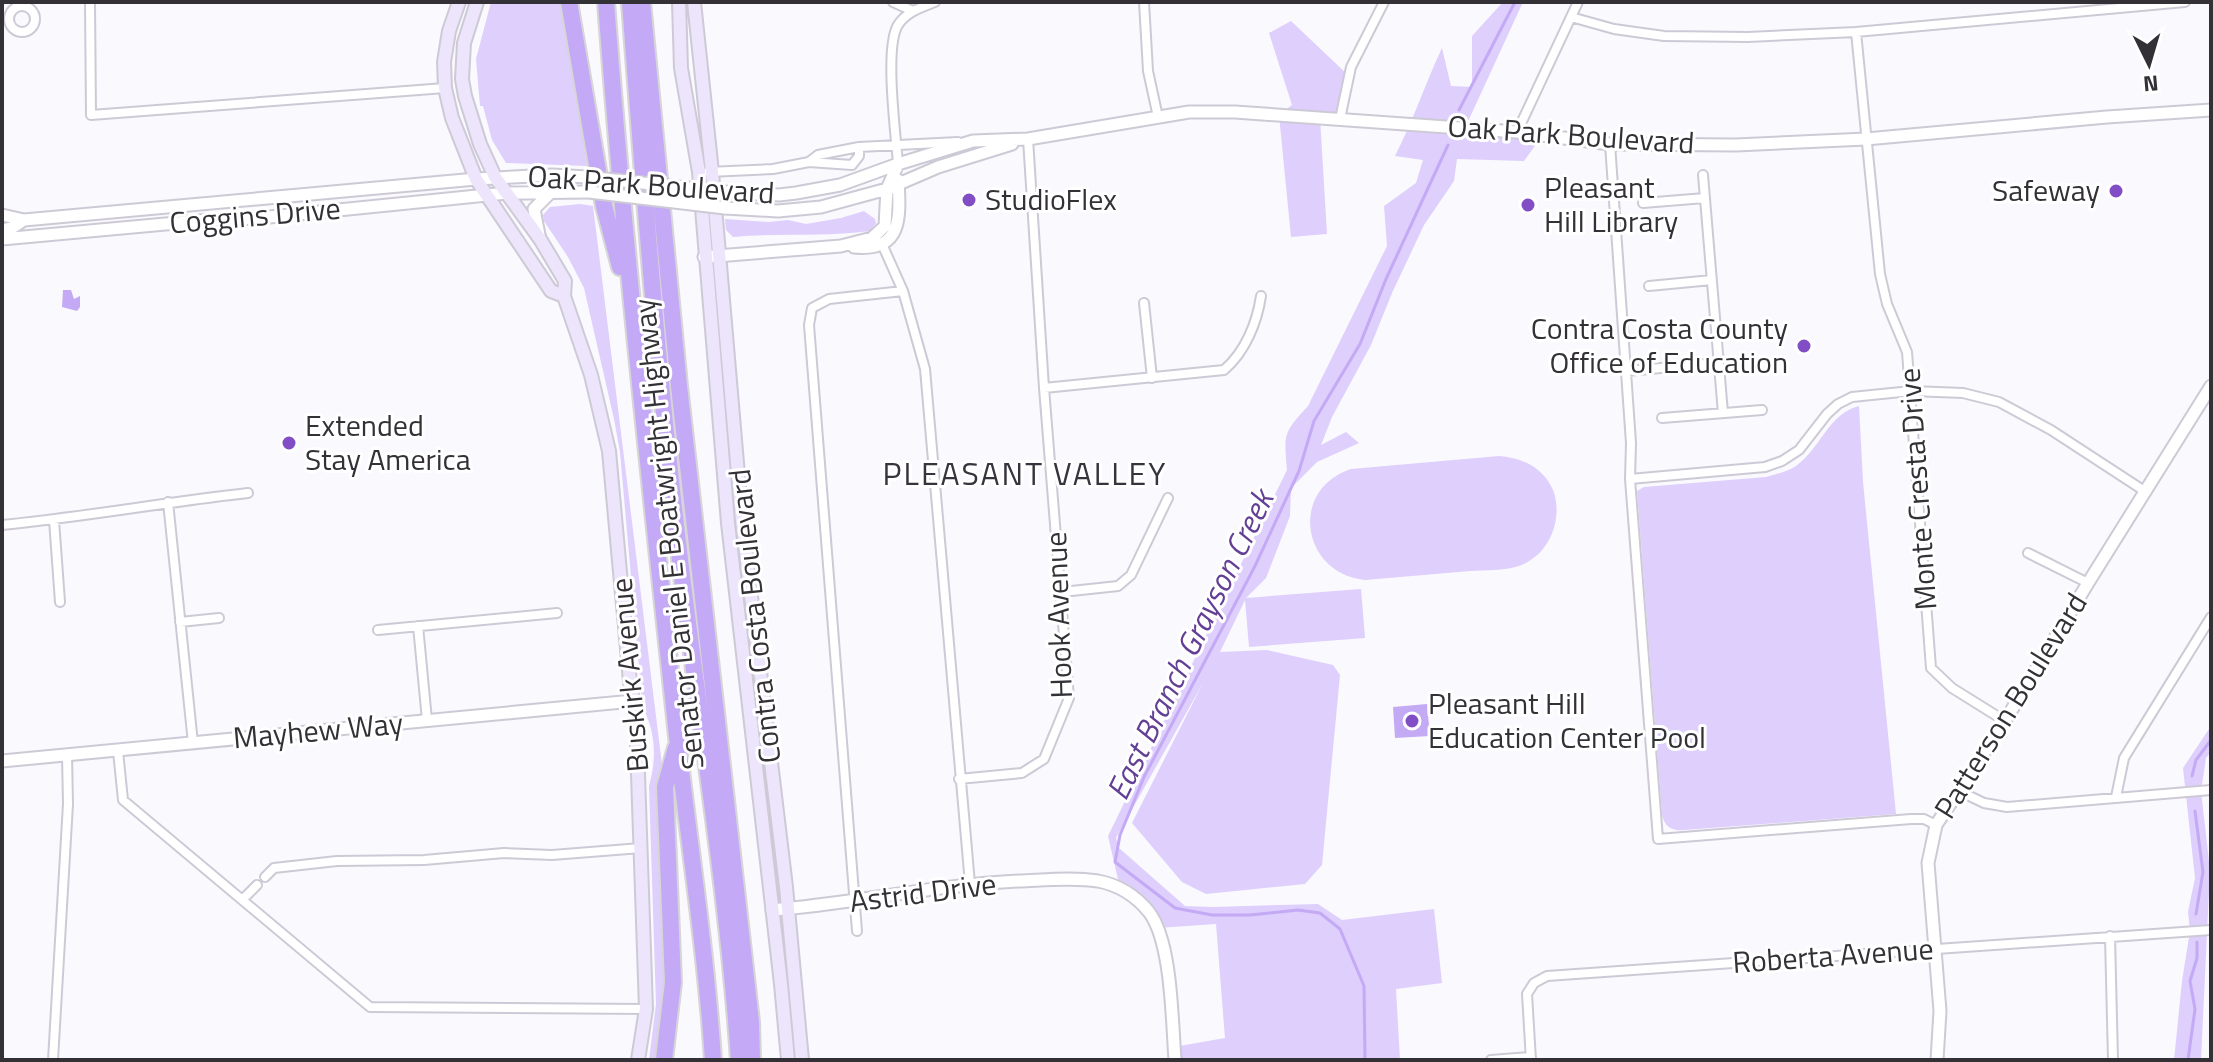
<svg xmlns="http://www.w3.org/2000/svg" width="2213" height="1062" viewBox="0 0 2213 1062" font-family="'Titillium Web',sans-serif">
<rect width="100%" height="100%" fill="#faf9fe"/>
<path fill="#decffd" d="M491,2H563L587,166L506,163L492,140L483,106H480L476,59Z
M1503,2H1523L1465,128L1542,136L1524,161L1457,159L1454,181L1424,225L1392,293L1371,345L1332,417L1321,445L1346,432L1359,443L1317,462L1291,488L1290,516L1266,578L1246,598L1361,589L1365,638L1249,647L1245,600L1220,652L1267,650L1333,665L1340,675L1322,865L1305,884L1206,894L1182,882L1132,823L1203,683L1116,838L1119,848L1185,906L1213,907L1318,904L1342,920L1434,909L1442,983L1396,989L1400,1060H1175L1174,1047L1225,1038L1216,924L1157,928L1120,888L1108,836L1287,470C1284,434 1283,433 1308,406L1387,246L1384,206L1416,183L1423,160L1395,156C1413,121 1425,84 1442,48L1451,86L1472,87V36Z
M1291,21L1349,76L1340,119L1320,118L1327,234L1291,237L1279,115L1292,105L1269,33Z
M580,204L593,206L664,781L667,877L664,1060H649L656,1004L649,786C656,761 656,738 646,714L643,713L620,452L614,419L584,288L568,257L544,221L543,215L550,207Z
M864,211L875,219L876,223L870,231C825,237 779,233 733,237L726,230L725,219L769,222L788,220L806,224L841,218Z
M1859,406L1863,482L1896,814L1684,830C1672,831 1664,827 1662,814L1637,491L1644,487L1766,477C1776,474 1787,472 1796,466C1820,449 1829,413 1859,406Z
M1499,456C1522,458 1543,467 1553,490C1564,519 1549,556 1519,566C1504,571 1485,570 1470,571C1435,574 1400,577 1365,580C1302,574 1288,490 1351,469Z
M2211,726V752L2206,758L2201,791L2210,870L2201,1060H2174L2182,981L2190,931L2188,912L2195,878L2183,768Z"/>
<path fill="#c4aaf4" d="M63,290H71L74,299L80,296V307L77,311L62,307Z
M1427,704L1430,736L1395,738L1393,707Z"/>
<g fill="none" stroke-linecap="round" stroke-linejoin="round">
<path stroke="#c4aaf4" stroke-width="3" d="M1459,110L1515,2
M2192,776L2196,760L2211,740
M2195,811L2203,872L2196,914
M1365,1060L1364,986L1340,929L1320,913L1298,910L1250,915H1212L1175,908L1115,862L1120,835L1144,777L1255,566L1299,471L1314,421L1360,344L1386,279L1448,145
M2188,1060L2195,1009L2190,981L2197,958V942"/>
<g stroke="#cdcad6" stroke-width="12">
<path id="minor" d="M90,2L91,115L445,88
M893,2L913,11
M1144,2L1148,71L1158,117
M9 19a13 13 0 1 1 26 0a13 13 0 1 1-26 0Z
M1571,17L1614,29L1664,36L1748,37L1856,32L2185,2
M1856,32L1880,274L1887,304L1907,352L1931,668L1952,688L2005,721
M1340,119L1351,67L1384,2
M1517,132L1578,2
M1610,144L1631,443L1630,479L1658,839L1911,819H1924L1936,825
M809,162L852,165L859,156V147
M898,164C896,135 884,47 898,25C906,12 922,7 935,2
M708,172L773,169L809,162L818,155L859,147L958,142
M1703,175L1723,413
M1643,203L1705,198
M882,244L903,291L925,369L970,884
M1649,286L1712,280
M1144,303L1152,378
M1627,371L1718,363
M1044,388L1224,370C1245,352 1257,323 1261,296
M1662,418L1762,410
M1630,479L1765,467L1782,461L1799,450L1827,414L1838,404L1852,397L1911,391L1963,393L1999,402L2051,430L2146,492
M168,502L193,743
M54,520L60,602
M2,525C85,517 166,502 248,493
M2028,553L2088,583
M1062,592L1118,586L1131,575L1168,498
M180,622L219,618
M418,626L427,720
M378,630L557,613
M118,751L123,800L370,1007L646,1009
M959,779L1022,773L1044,759L1069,698L1044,388L1028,139
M1959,791L1984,803L2007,807L2211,790
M2116,797L2124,758L2211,617
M265,877L274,868L337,861L424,860L504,853L552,855L641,848
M243,899L257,885
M857,931L809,325L812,308L829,299L903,291
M2110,936L2113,1060
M53,1060L68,804L67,755
M1491,1060L1531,1057
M1531,1060L1527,994L1534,983L1547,976L2211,930"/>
</g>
<g stroke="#cdcad6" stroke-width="15">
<path id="tertiary" d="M725,192L779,195L796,193L840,185L898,164L973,141L1028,139L1189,112H1235L1517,132L1610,144L1736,145L1866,139L2107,117L2211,110
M725,208L778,211L821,207L887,189L938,167L1012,144
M2,215L24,220L476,179L552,175L587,177
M2,230L12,228L24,220
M539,235L534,209L552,191
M2,239L209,220L259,218L507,193L589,192
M854,247C903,252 900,217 898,180
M704,257L841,246L872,238L885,226L887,189L898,164
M2,761L633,701
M772,910C855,903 936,885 1019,881C1045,880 1073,877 1098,881C1119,885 1136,896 1149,912C1172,942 1172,1022 1175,1060
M1937,1060L1940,1011L1928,863L1936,825L2005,721L2088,583L2211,386"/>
</g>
<g stroke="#cdcad6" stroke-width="16">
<path id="secondary" d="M459,2L449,31L444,62L445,88L452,118L476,179L551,291L564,296
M477,2L464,43L462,79L465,96L480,144L495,177L540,239L565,281L564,296L591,375L609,451L630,682L636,716L646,1009L638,1060
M679,2L681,68L699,172L728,523L781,984L788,1060
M694,2L712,172L742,521L786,887L802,1060"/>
</g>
<g stroke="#d6d6d7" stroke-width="20">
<path id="motorway" d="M569,2L604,206L620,267
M606,2C624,247 651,491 677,736C689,844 706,951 713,1060
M630,2C644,191 658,380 681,568C701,732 728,895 739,1060
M642,2L679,386L751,1022L752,1060
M664,1060L673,982L665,787L676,748"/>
</g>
<use href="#minor" stroke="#fff" stroke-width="8"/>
<use href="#tertiary" stroke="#fff" stroke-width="11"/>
<use href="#secondary" stroke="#ede5fc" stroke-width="12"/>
<use href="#motorway" stroke="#c4a9f6" stroke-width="16"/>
<g stroke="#cdcad6" stroke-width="15" stroke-linecap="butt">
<path id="tertiary-bridge" d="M587,177L725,192
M589,192L725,208"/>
</g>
<use href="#tertiary-bridge" stroke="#fff" stroke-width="11"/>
</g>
<g fill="#814ec6" stroke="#fff" stroke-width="3">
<circle cx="2116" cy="191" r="8"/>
<circle cx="969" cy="200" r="8"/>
<circle cx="1528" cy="205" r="8"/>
<circle cx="1804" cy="346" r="8"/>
<circle cx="289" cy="443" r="8"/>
<circle cx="1412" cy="721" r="8"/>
</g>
<g text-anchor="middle" stroke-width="6" stroke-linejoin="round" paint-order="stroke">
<g font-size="30" fill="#333136" stroke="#fff">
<text transform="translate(1571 135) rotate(4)" y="10">Oak Park Boulevard</text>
<text transform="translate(651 185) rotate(4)" y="10">Oak Park Boulevard</text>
<text transform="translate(255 216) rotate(-5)" y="10">Coggins Drive</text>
<text transform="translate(1918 489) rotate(-94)" y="10">Monte Cresta Drive</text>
<text transform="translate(669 534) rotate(-96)" y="10">Senator Daniel E Boatwright Highway</text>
<text transform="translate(1059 615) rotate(-92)" y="10">Hook Avenue</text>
<text transform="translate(755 616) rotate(-96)" y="10">Contra Costa Boulevard</text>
<text transform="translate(630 675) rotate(-95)" y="10">Buskirk Avenue</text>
<text transform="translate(2011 706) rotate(-58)" y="10">Patterson Boulevard</text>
<text transform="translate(318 731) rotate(-5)" y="10">Mayhew Way</text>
<text transform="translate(923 893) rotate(-7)" y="10">Astrid Drive</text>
<text transform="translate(1833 956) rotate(-4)" y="10">Roberta Avenue</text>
</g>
<g font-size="30" fill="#333136" stroke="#fff" text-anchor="start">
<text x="1544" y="198">Pleasant<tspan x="1544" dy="34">Hill Library</tspan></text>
<text x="2100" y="201" text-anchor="end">Safeway</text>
<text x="985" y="210">StudioFlex</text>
<text x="1788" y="339" text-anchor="end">Contra Costa County<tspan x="1788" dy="34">Office of Education</tspan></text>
<text x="305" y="436">Extended<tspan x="305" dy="34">Stay America</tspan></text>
<text x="1428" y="714">Pleasant Hill<tspan x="1428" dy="34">Education Center Pool</tspan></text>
</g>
<g font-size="32" letter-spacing="2" fill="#37343d" stroke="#fff">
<text x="1025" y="485">PLEASANT VALLEY</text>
</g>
<g font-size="32" font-style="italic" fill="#634095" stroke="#fff">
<text transform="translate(1190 645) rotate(-64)" y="11">East Branch Grayson Creek</text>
</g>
</g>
<rect width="2213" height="1062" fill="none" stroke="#333136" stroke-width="8"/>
<g transform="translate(2149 64) rotate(175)" stroke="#ffffff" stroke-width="6" paint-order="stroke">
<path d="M0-6L14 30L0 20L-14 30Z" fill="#333136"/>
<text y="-12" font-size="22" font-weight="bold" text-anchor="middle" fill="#333136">N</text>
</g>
</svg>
